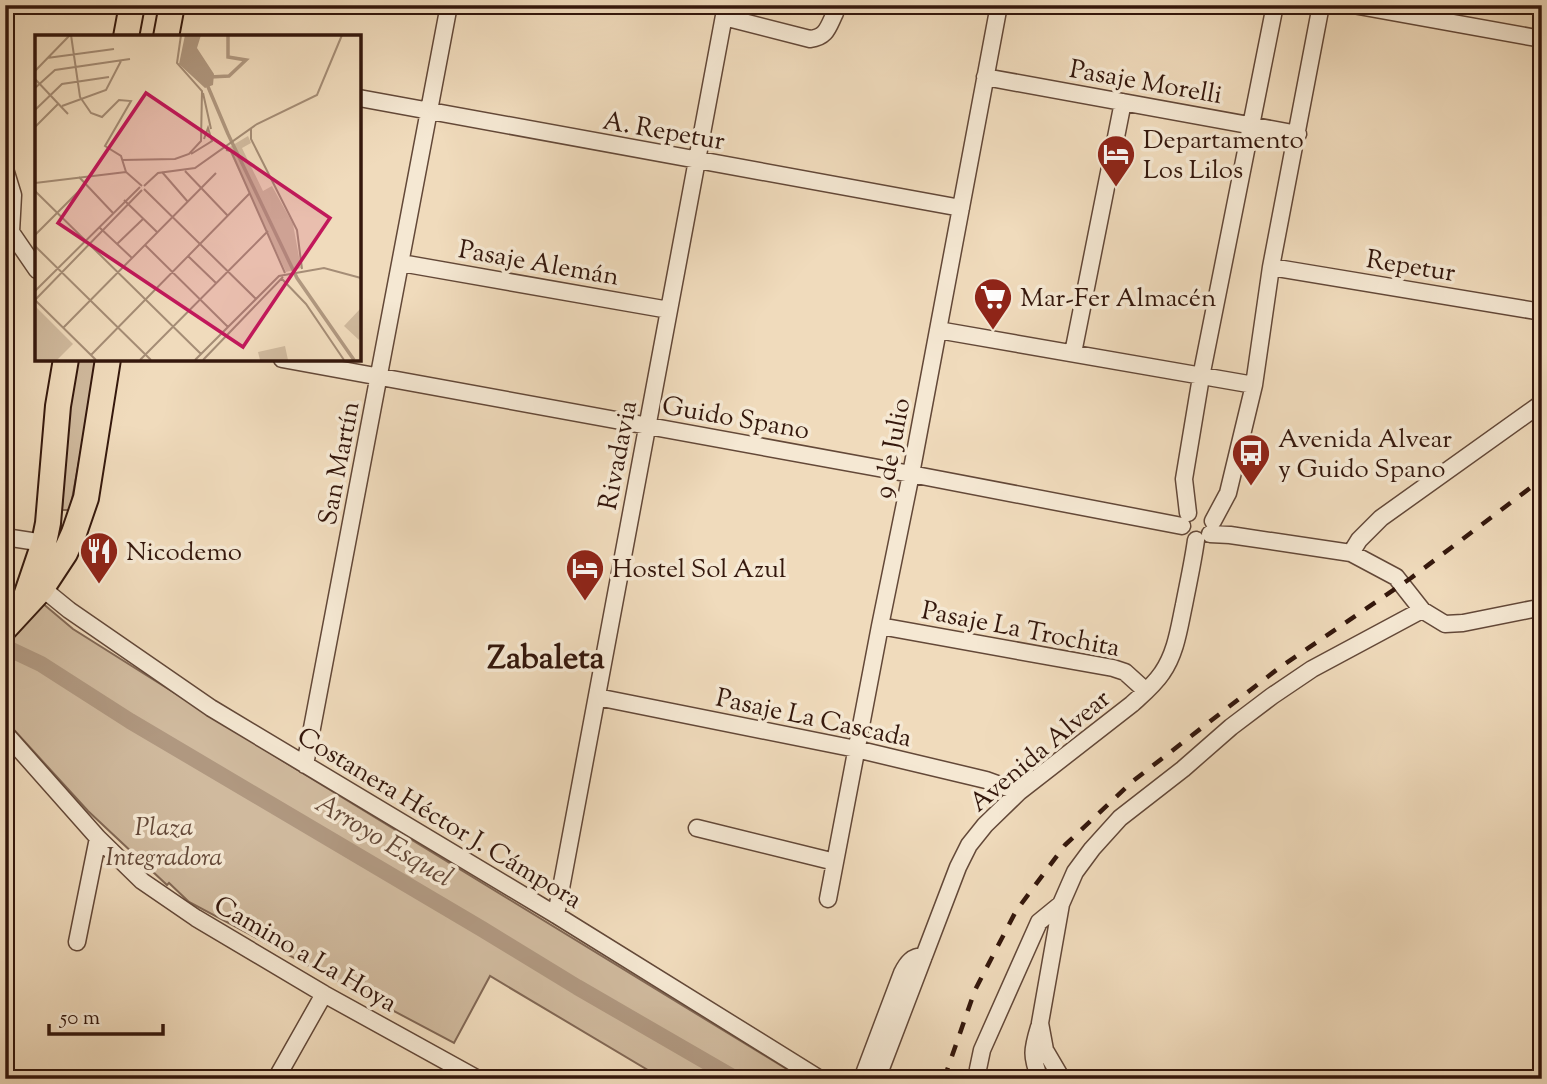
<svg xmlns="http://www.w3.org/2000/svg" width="1547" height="1084" viewBox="0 0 1547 1084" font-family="'Sorts Mill Goudy',serif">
<rect width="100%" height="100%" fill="#f0dbbc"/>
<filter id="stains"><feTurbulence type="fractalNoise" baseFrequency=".00286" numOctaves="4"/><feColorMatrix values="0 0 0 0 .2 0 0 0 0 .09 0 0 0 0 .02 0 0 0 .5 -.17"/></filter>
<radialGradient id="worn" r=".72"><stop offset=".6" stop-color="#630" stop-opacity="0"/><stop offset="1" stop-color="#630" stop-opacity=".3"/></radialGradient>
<path fill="#d0ba9e" stroke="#826855" stroke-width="2" d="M77,359H98L70,510H62L68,407Z
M41,602L73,629L278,758L803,1079H663L490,976L454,1043L189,902L169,883L167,885L88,811L5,720V642Z"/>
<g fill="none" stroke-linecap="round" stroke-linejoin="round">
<path stroke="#b09880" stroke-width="16" d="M5,647L41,664L130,721L482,929L577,987L736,1079"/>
<g stroke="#634838" stroke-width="19">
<path id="minor" d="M1353,5L1542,39
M724,17L810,39C827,37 828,27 835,13
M985,77L1298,134
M359,98L961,208
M5,169L13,195L11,232
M5,236L11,232L37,270
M401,263L669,310
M1271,267L1542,312
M938,330L1254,385
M1073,353L1123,102
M282,359L911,474L1182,526
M1188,513L1184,479L1201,377L1275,5
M1213,521L1228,493L1254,385L1271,267L1321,5
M1210,534L1230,535L1351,553L1396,577L1422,610L1445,624L1463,623L1533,609H1542
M5,537L44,543
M1351,553L1359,540L1381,518L1542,403
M42,588L69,610L211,708L556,915L820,1079
M880,626L1113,668L1125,672L1146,691
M597,697L856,749L986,780L1019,792
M5,733L98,838L142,881L196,918L324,994L478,1079
M305,765L449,5
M697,828L835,862
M828,899L880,626L911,474L999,5
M556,915L726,5
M77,942L98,838
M1039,1027C1032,1050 1031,1056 1040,1079
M276,1079L324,994
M862,1079L902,973C907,963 912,956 924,956
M877,1079L958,867L969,845L985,825L1019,792L1132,704C1143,694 1154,685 1162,673C1176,653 1179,628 1184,605C1188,584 1193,562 1196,540
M979,1079L978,1069L982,1050L1039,922L1061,904
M1062,1079L1045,1050L1040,1023L1061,904L1075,872L1092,849L1120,818L1183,769L1231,727L1272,696L1312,669L1422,610"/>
</g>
<g stroke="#34170c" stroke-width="28">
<path id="highway" d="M126,37L132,5
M166,37L172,5
M26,596L44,543L48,523L58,406L66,359
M5,628L42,588L65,553L74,533L86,498L108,359"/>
</g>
<use href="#minor" stroke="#f5e8d3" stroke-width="16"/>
<use href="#highway" stroke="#f0dbbc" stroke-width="24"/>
<path stroke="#34170c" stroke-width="4.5" stroke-dasharray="12 12" stroke-linecap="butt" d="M944,1079L975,990L1016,911L1065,845L1133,781L1279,668L1411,578L1542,479"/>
</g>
<defs>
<g id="hotel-pin" transform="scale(2.0125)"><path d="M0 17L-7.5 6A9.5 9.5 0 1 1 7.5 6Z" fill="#8f2418" stroke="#f5e8d3"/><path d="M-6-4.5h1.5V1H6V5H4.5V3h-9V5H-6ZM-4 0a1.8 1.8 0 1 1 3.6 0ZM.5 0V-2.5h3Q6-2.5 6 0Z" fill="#fff"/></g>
<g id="supermarket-pin" transform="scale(2.0125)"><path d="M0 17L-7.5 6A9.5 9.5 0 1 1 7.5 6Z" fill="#8f2418" stroke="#f5e8d3"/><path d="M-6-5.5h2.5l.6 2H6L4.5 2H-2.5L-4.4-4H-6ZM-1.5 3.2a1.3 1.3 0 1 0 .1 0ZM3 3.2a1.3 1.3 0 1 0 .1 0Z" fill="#fff"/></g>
<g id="bus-pin" transform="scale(2.0125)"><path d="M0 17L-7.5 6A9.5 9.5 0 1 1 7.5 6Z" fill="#8f2418" stroke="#f5e8d3"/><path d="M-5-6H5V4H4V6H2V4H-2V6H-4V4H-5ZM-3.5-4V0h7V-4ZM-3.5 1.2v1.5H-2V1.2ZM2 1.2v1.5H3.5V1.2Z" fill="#fff"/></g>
<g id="restaurant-pin" transform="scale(2.0125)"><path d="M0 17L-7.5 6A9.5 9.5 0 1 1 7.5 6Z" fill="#8f2418" stroke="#f5e8d3"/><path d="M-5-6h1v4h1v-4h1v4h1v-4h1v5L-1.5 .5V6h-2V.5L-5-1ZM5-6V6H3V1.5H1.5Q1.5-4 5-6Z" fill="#fff"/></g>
</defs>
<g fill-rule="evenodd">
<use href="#hotel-pin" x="1116" y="154"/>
<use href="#supermarket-pin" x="993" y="297"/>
<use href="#bus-pin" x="1251" y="453"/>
<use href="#restaurant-pin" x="99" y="551"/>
<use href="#hotel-pin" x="585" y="568"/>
</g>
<g text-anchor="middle" stroke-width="7" stroke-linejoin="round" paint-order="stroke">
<g font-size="26" fill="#34170c" stroke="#f5e8d3">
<text transform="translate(1146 81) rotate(10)" y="9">Pasaje Morelli</text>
<text transform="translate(664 130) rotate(10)" y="9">A. Repetur</text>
<text transform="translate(539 262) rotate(10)" y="9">Pasaje Alemán</text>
<text transform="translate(1411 265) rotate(9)" y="9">Repetur</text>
<text transform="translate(736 417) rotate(10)" y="9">Guido Spano</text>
<text transform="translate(891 448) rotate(-79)" y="9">9 de Julio</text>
<text transform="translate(617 455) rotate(-79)" y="9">Rivadavia</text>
<text transform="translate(338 463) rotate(-79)" y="9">San Martín</text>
<text transform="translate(1021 628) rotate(11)" y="9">Pasaje La Trochita</text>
<text transform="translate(814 717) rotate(12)" y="9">Pasaje La Cascada</text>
<text transform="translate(1039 750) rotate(-40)" y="9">Avenida Alvear</text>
<text transform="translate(440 817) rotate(31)" y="9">Costanera Héctor J. Cámpora</text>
<text transform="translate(306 953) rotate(30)" y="9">Camino a La Hoya</text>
</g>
<g font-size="26" fill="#34170c" stroke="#f5e8d3" text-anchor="start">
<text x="1143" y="148">Departamento<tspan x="1143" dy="30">Los Lilos</tspan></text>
<text x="1020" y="306">Mar-Fer Almacén</text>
<text x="1278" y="447">Avenida Alvear<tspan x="1278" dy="30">y Guido Spano</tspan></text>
<text x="126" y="560">Nicodemo</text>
<text x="612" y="577">Hostel Sol Azul</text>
</g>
<g font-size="26" font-style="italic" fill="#634838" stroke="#f5e8d3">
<text x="164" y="835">Plaza<tspan x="164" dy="30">Integradora</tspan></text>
</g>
<g font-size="28" font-style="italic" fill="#664b3a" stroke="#f5e8d3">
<text transform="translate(385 839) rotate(31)" y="10">Arroyo Esquel</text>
</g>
<g font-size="33" font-weight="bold" fill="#34170c" stroke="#f5e8d3">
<text x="546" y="668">Zabaleta</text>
</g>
</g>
<g transform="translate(35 35)">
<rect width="326" height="326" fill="#f0dbbc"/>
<path d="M213,101L216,108L207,113L228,156L237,151L258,189L266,233L251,237L193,113ZM0,271L38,309L22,325H0ZM325,274V303L324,305L309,291ZM250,311L253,325H225L223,317Z" fill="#d0ba9e"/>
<path d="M150,0H166L162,13L179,39L178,50L170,53L144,29Z" fill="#b09880"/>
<path fill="none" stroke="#b09880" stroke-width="3.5" d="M175,42L194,41L211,25L193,22V0M171,47L193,99M193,99L262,243L319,325"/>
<path fill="none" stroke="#a58d76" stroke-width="2" d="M36,0L45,62L56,78L67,82L84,65L96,66L70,111L86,121L91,137L107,151M12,23L79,14M0,36L35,0M0,44L33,79M0,53L20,35L95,24M168,58L176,94M27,71L71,55L86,26M0,75L27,49L74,42M0,92L24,68M216,94V104L262,195L267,234M191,115L196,116L250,238M156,119L177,106L173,93L169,104M87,125L140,124L154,119L166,106L167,56L142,28L146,0M150,136L193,181M127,137L153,167M44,142L78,178M0,148L91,137M109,151L123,138L160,133L222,89L282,60L307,0M109,154L221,264M0,156L166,319M89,165L122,197M64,192L97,223M0,200L49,151M82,209L108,184M110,210L193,292M0,211L116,325M153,221L181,248M247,244L271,269L309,325M0,256L105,152M0,265L107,155M0,265L61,325M28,293L181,138M56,320L215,158M105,325L233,196M160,325L244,241L289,233L326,243M168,325L248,242"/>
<path fill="#c2185b" fill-opacity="0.15" stroke="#c2185b" stroke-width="3.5" d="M111,58L295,183L208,312L23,188Z"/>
<rect width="326" height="326" fill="none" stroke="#34170c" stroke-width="3.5"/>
</g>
<rect width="1547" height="1084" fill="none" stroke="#f0dbbc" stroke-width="28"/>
<rect x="7" y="7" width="1533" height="1070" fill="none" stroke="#34170c" stroke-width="3.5"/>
<rect x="14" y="14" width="1519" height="1056" fill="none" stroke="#34170c" stroke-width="2"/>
<path d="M49 1024v10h114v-10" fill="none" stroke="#34170c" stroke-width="3.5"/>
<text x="60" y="1024" font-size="21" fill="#34170c" stroke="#f5e8d3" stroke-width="5" paint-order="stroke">50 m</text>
<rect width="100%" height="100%" filter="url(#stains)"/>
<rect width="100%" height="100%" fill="url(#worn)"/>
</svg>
